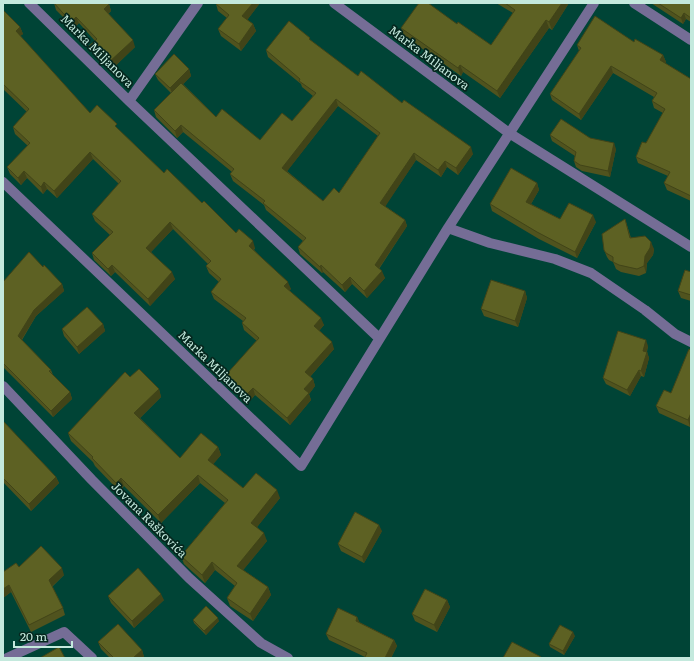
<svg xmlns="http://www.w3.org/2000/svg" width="694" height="661" viewBox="0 0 694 661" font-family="Literata,serif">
<rect width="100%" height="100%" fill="#004436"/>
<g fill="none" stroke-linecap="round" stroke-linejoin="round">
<path stroke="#756d96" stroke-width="10" d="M29,3L129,101L379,338
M334,3L509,133L691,247
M634,3L691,40
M129,101L198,3
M3,182L301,466L448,228L594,3
M448,228L490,243L555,259L591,273L645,310L675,334L691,342
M3,386L92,480L189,578L261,643L288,658
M7,658L64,632L92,658"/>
</g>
<path fill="#50531e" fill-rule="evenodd" d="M54,3L109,4L111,11L108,14L135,47L110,71L92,52L89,46L95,41L79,23L74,28L56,10Z
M217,3H260L247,20L253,24L256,31L241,51L221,36L218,29L227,18L218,11L216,4Z
M496,3H569L552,30L549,28L500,98L463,72L461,76L404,36L401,28L457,24L491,45L513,13Z
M651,3H691V22L686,19L683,24Z
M3,10L20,27L23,34L20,36L90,113L118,129L164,173L202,203L236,233L255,248L254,250L291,289L289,290L324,325L319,331L334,349L310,377L313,379L315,386L309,394L311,400L290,425L255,395L249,402L228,383L225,376L257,341L244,330L242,323L243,321L214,299L211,292L219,282L209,273L206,266L208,264L173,229L151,252L175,279L150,306L115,272L111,276L94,260L92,253L110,235L95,221L92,214L119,184L93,159L57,198L47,189L43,194L27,178L21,185L10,174L7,167L28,146L15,134L13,127L27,112L3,89Z
M311,41L358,76L402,103L473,154L458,175L447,167L441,177L416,160L385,206L405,220L407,226L379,269L385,278L367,298L352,284L345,292L323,272L322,273L300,254L298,247L303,241L266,210L264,205L233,181L230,174L232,172L183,132L177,138L156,117L154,110L171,93L158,80L155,74L189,69L191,76L183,84L216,117L260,140L292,121L313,96L302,87L301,84L268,57L266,50ZM338,106L378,136L339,193L323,201L287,171Z
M634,42L663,55L666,62L665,63L691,79V201L667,190L664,183L668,176L638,163L636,157L646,143L663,113L654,108L652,101L654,97L613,73L581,120L552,100L550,94L579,51L577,45Z
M550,135L590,138L616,149L610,177L582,171L576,167L574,161L575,156L552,141Z
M537,183L539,190L531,204L560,219L596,222L577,258L539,239L492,211L490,204Z
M625,219L631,238L654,249L653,255L647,263L646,273L639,276L621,272L616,269L613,262L609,260L607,257L604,250Z
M43,267L62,284L64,291L36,316L22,340L51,370L53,375L70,392L72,399L53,417L3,367V282Z
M691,272V301L681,298L678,291Z
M525,291L527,298L518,327L484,316L481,309Z
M103,324L105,331L79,354L64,336L62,329Z
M648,346L647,352L649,358L644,377L641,376L630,396L606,384L603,378Z
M691,350L690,427L659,413L656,406L671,393Z
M130,377L159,389L161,397L140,418L180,458L218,447L221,455L213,464L243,488L280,498L257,527L267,541L243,570L268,587L271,595L253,621L230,606L227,598L235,586L215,570L205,583L184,564L181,556L225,503L200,483L161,523L124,486L119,491L95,466L93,462L71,441L68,433Z
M3,421L56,477L59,483L31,511L3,482Z
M382,531L364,563L341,551L338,544Z
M19,567L64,575L52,587L63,608L65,615L31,632L11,592L3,598Z
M108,596L164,600L134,628L111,603Z
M447,600L450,607L437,632L415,621L412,614Z
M357,617L359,622L394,640L397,646L391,658H365V657L329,640L326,634Z
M193,620L219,621L206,635L194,623Z
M575,636L564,655L550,647L549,644Z
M98,642L142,650L144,657L143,658H110L101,649Z"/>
<path fill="#414418" d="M253,3H260L245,23L242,16Z
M562,3H569L552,30L549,22Z
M109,4L111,11L106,16L104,9Z
M684,13L686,19L683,24L681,18Z
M76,17L79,23L74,28L71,22Z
M546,20L549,28L500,98L497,91Z
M253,24L256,31L241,51L239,44Z
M20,27L23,34L18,38L16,31Z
M133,40L135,47L110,71L107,64Z
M663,55L666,62L663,67L660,60Z
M460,65L463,72L461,76L458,68Z
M611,66L613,73L581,120L579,114Z
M189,69L191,76L173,95L170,88Z
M336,99L338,106L285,174L282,168Z
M181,125L183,132L177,138L175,131Z
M614,143L616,149L610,177L608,171Z
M471,147L473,154L458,175L456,168Z
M90,152L93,159L57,198L54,191Z
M414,153L416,160L383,210L380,203Z
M445,161L447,167L441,177L438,170Z
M24,171L27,178L21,185L18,178Z
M44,182L47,189L43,194L41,187Z
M537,183L539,190L528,209L526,202Z
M593,215L596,222L577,258L575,252Z
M405,220L407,226L377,271L375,265Z
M170,222L173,229L148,255L146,248Z
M253,241L255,248L251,252L249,246Z
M651,242L654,249L653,255L647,263L646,273L644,266L645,256Z
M112,265L115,272L111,276L108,269Z
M321,265L323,272L322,273L320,267Z
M382,271L385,278L367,298L364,291Z
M172,272L175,279L150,306L148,299Z
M350,277L352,284L345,292L342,285Z
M288,282L291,289L287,293L284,286Z
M62,284L64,291L36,316L20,342L18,336L34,310Z
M525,291L527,298L518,327L515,321Z
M321,318L324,325L317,333L314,326Z
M103,324L105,331L79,354L77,347Z
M646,340L648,346L645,357L643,351Z
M332,342L334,349L308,379L305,372Z
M647,352L649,358L644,377L641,371Z
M639,370L641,376L630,396L627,390Z
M313,379L315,386L309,394L311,400L290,425L287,418L304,389Z
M253,388L255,395L249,402L246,395Z
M159,389L161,397L137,421L134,413Z
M70,392L72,399L53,417L51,411Z
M691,413V425L690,427L688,420Z
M218,447L221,455L210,468L208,460Z
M198,475L200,483L161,523L158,515Z
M56,477L59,483L31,511L29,504Z
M121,478L124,486L119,491L116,483Z
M277,490L280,498L254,531L251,523Z
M379,525L382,531L364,563L362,557Z
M264,533L267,541L240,574L237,566Z
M212,562L215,570L205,583L202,575Z
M62,568L64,575L51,587L49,580Z
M9,585L11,592L3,598V589Z
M268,587L271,595L253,621L250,614Z
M161,594L164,600L134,628L132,621Z
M447,600L450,607L437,632L434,625Z
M357,617L360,623L356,621Z
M218,618L219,621L206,635L204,631Z
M573,632L575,636L564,655L563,651Z
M394,640L397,646L391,658H385Z
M142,650L144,657L143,658H133Z"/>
<path fill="#5d6123" stroke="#414418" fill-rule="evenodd" d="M54,3H108L109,4L104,9L133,40L107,64L89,46L97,39L76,17L71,22Z
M217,3H253L242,16L253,24L239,44L218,29L229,15L216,4Z
M419,3H428L457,24L458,22L491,45L515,10L505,3H562L549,22L546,20L497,91L460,65L458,68L401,28Z
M658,3H691V18L684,13L681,18Z
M3,10L20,27L16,31L90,113L97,105L117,124L115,126L164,173L167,169L202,203L204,201L236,233L239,229L253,241L249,246L288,282L284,286L321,318L314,326L332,342L305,372L313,379L304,389L309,393L287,418L253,388L246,395L225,376L259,338L242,323L246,318L211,292L221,279L206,266L211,261L170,222L146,248L172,272L148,299L112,265L108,269L92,253L113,232L92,214L121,181L90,152L54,191L44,182L41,187L24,171L18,178L7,167L30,143L13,127L29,109L3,84Z
M595,16L634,42L635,39L663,55L660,60L691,79V196L664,183L670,172L636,157L642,142L646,143L665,109L652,101L657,93L611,66L579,114L550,94L581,48L577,45Z
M289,21L310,38L309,39L358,76L361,71L402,103L404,100L471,147L456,168L445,161L438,170L414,153L380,203L405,220L375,265L382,271L364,291L350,277L342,285L321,265L320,267L298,247L306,238L263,203L265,201L230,174L234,169L181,125L175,131L154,110L181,83L216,117L222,109L260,140L282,113L292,121L316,93L299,81L300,79L266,50ZM336,99L380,133L339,193L334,188L323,201L282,168Z
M174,54L189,69L170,88L155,74Z
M561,119L590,138L614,143L608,171L580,165L574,161L576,152L550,135Z
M511,168L537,183L526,202L560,219L569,203L593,215L575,252L537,232L490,204Z
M625,219L630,238L645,236L651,242L650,248L645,256L644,266L637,269L619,265L613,262V257L606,253L604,250L602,234Z
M29,252L43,267L44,265L62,284L34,310L18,336L51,370L49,371L70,392L51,411L3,363V282Z
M685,270L691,272V295L678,291Z
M491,280L525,291L515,321L481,309Z
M87,307L103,324L77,347L62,329Z
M618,331L646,340L643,351L647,352L641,371L639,370L627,390L603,378Z
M689,349L691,350V413L688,420L656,406L664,390L671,393Z
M139,369L159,389L134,413L180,458L201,433L218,447L208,460L243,488L256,473L277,490L251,523L264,533L237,566L268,587L250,614L227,598L237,583L212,562L202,575L181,556L228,500L198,475L158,515L121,478L116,483L92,458L93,457L68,433L125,372L130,377Z
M3,421L56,477L29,504L3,478Z
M355,512L379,525L362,557L338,544Z
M41,546L62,568L49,580L63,608L29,625L9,585L3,589V572L16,563L19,567Z
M138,568L161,594L132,621L108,596Z
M425,589L447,600L434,625L412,614Z
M206,606L218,618L204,631L193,620Z
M338,608L357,617L356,621L394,640L385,658H366L365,657L367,653L326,634Z
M118,624L142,650L133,658H114L98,642Z
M560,625L573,632L563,651L549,644Z
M512,642L541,657L540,658H503Z
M59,647L65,658H40Z"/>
<g text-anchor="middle" stroke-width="3.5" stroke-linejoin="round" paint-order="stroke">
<g font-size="12" fill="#c4e9dd" stroke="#05271e">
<text transform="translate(97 51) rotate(45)" y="4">Marka Miljanova</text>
<text transform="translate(429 58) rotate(37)" y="4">Marka Miljanova</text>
<text transform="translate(215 367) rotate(44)" y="4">Marka Miljanova</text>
<text transform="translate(149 520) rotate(45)" y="4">Jovana Raškovića</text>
</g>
</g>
<rect width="694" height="661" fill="none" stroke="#c4e9dd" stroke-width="8"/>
<path d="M14 641v6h58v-6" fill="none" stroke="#c4e9dd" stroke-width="2"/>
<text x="20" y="641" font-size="12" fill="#c4e9dd" stroke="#05271e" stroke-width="3" paint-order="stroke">20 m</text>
</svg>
